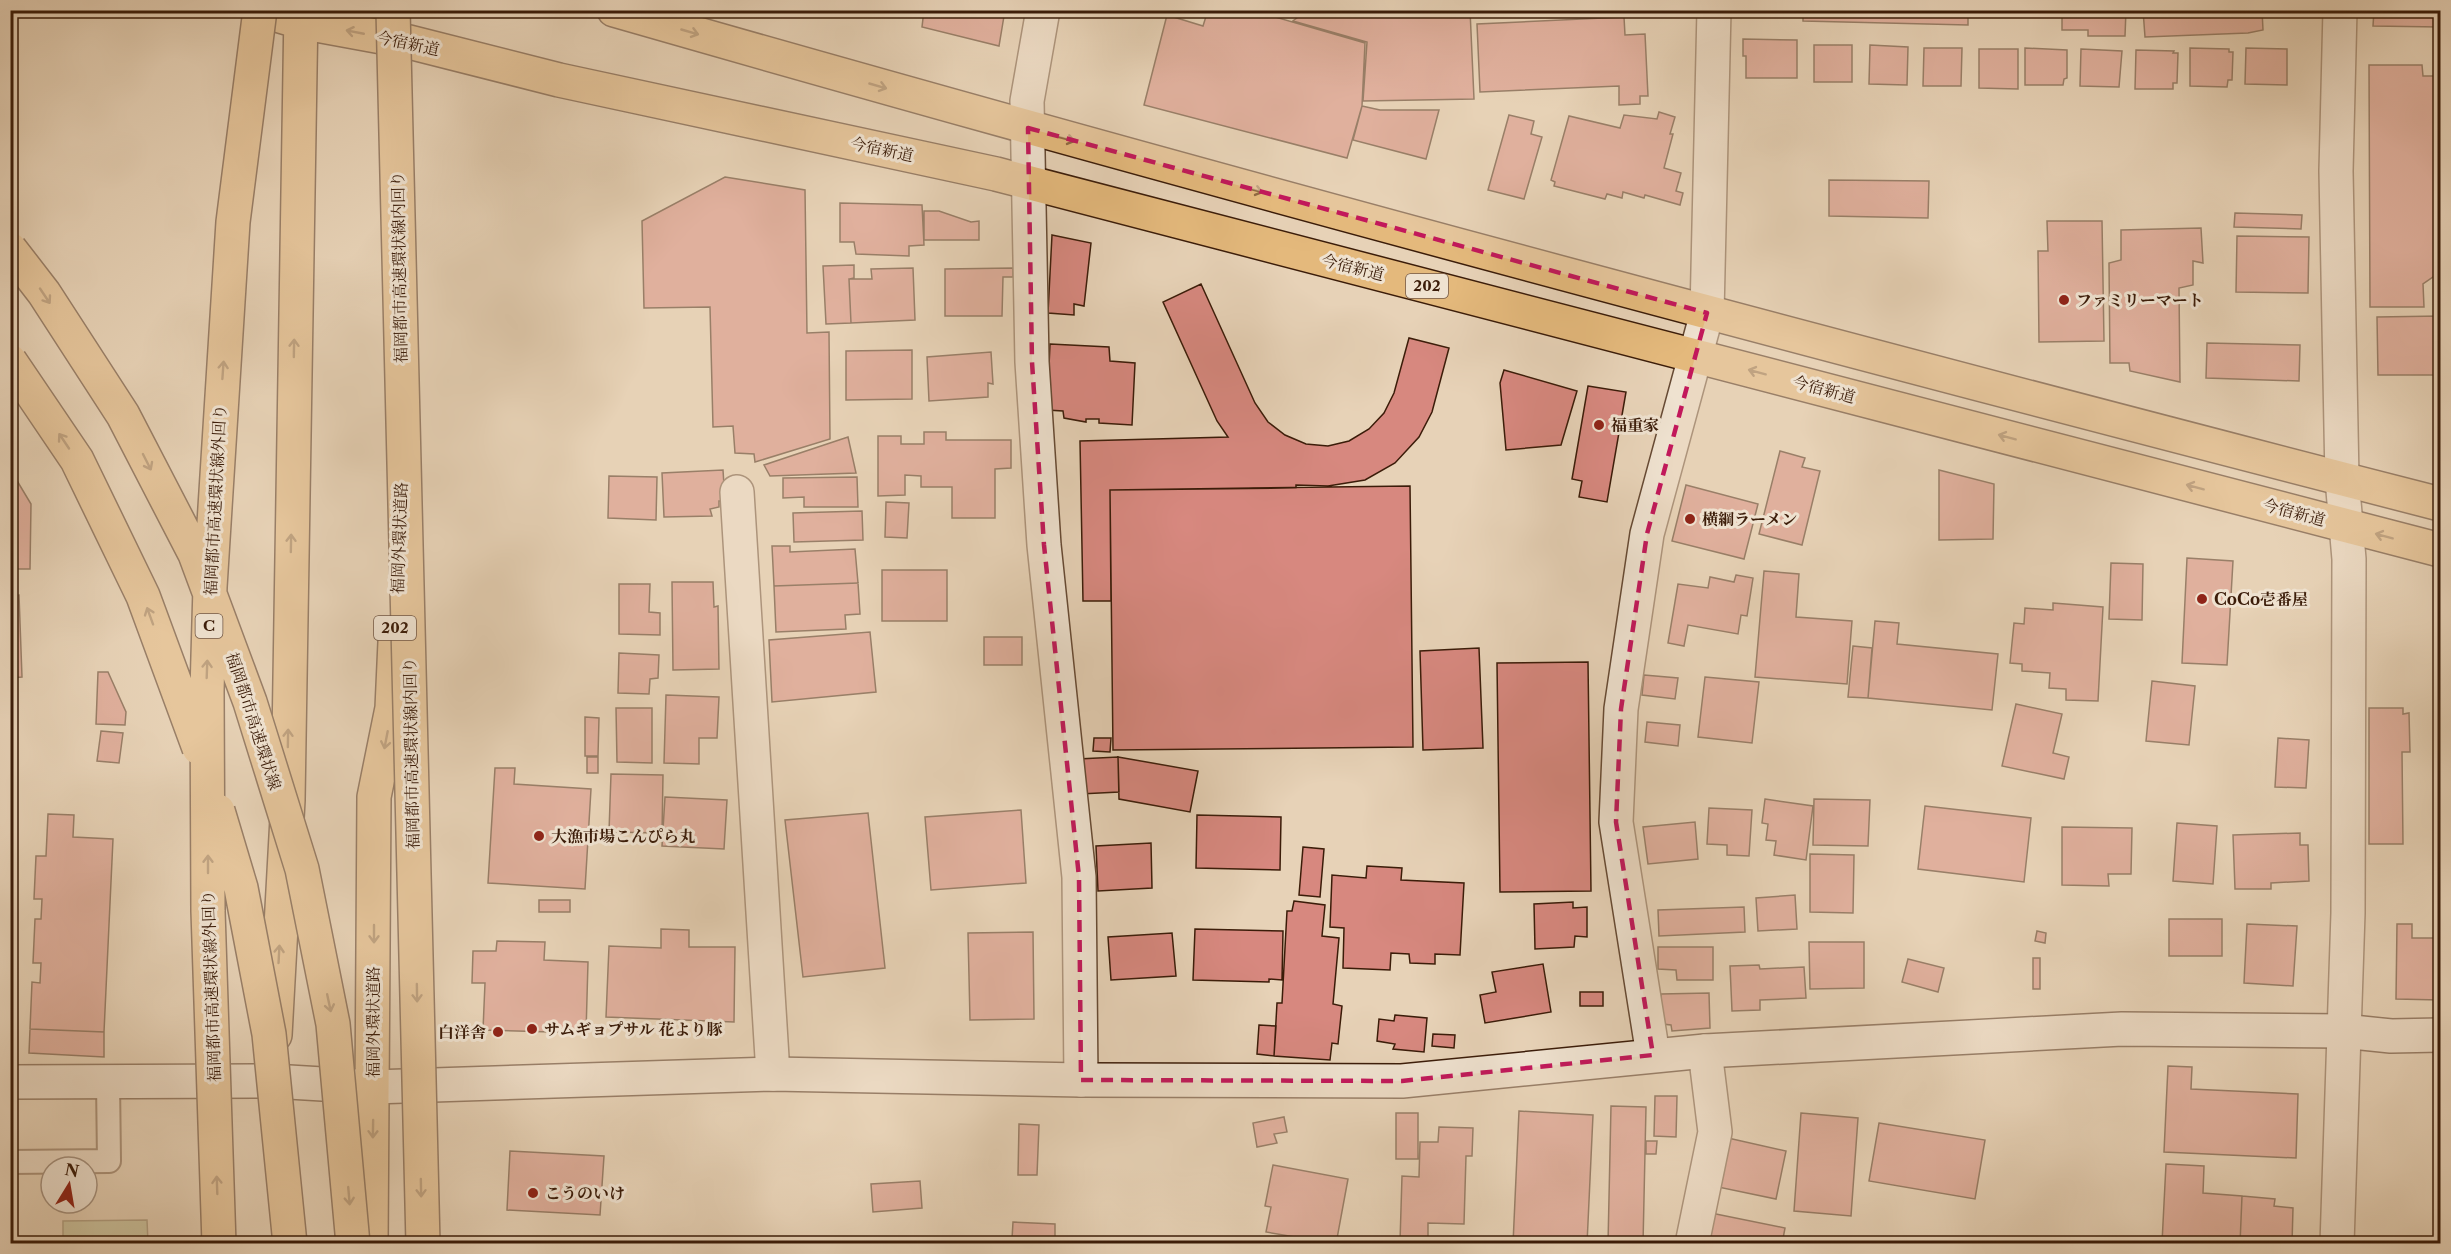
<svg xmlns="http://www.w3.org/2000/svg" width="2451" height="1254" viewBox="0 0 2451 1254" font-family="'Libre Caslon Text','Noto Serif JP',serif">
<rect width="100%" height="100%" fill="#e7d2b7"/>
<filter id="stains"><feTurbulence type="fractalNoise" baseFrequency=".00333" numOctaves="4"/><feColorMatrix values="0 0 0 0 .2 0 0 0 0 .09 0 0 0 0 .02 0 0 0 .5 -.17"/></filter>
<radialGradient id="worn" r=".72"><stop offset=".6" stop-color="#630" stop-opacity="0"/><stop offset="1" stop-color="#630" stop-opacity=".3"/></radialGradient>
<path fill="#b4bc8f" stroke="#786c4c" stroke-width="1.5" d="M147,1220L148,1243H11H63V1221Z"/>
<path fill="#d7887f" stroke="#3b1c09" stroke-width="1.5" d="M924,10H1005L999,46L922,27Z
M1208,10H1251L1365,43L1362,106L1347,158L1144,105L1167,15L1203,26Z
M1307,10H1470L1474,99L1363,101L1367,42L1293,21Z
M1803,10H1968V25L1803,21Z
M2062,10H2126L2125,36H2088V30H2062Z
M2143,10H2262L2263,30L2248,33L2145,37Z
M2374,10H2440V27L2373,26Z
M1624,17L1625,35L1645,34L1648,96H1640V104L1619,105V86L1480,92L1477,24Z
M1743,39L1797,40V78H1746V56H1743Z
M1814,45H1852V82H1814Z
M1870,45L1908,47L1907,85L1869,84Z
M1924,48H1962L1961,86H1923Z
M2025,48L2067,50V78L2064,79L2063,85H2025Z
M2190,48L2229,49V52H2233L2232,80H2228L2227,87L2190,86Z
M2246,48L2287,49V85L2245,84Z
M1979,49H2018V89L1979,88Z
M2081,49L2122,51L2119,87L2080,86Z
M2136,50L2174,51L2173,53H2178L2177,83H2173V89H2135Z
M2369,65H2422L2423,76H2440V272L2423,284L2424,307H2370Z
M1362,106L1380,110H1439L1426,159L1353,140Z
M1659,112L1675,117L1670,134H1673L1664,168L1681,173L1676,191L1683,193L1680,205L1645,195L1644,198L1623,192L1622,198L1607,194L1605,199L1554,186L1555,182L1551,180L1569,116L1620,128L1624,115L1657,119Z
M1509,115L1534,121L1531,134L1542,137L1524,199L1488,190Z
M725,177L805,190L807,333L829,332L830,439L755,462L754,454L735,453L733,426L713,427L710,307L644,308L642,221Z
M1829,180L1929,181L1928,218L1829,216Z
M840,203L922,205L924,245L909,246V256L856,254L854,242H840Z
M924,211H939L971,222L979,221V240H924Z
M2235,213L2302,215L2301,229L2234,227Z
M2047,221H2102L2104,341L2039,342L2038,251H2048Z
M2201,228L2203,263L2193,261V285L2179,288L2180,382L2130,371L2129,363H2110L2109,263L2121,260V230Z
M1052,235L1091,243L1084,306L1074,304V315L1048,313Z
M2237,236L2309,237L2308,293L2236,292Z
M854,265V278L849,279L851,323L826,324L823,266Z
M913,268L915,320L851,323L849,279H872L871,269Z
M1013,268V277H1003L1002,316H945V269Z
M1201,284L1255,403L1268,422L1285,435L1306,444L1328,446L1349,441L1369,429L1384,413L1394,393L1409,338L1449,348L1432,412L1419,437L1395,463L1365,480L1328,486L1296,485V488L1110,490L1111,601H1083L1080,441L1228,437L1217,421L1163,302Z
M2440,316V375H2378L2377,317Z
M2207,343L2300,345L2299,381L2206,378Z
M1050,344L1109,347L1110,361L1135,363L1132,425L1099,423V419H1086V422L1064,418L1063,411L1047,410Z
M912,350V399L846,400V351Z
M991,352L993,384L988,383V397L929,401L927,357Z
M1504,370L1577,391L1561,445L1506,450L1500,383Z
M1588,386L1626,392L1607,502L1579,497L1582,481L1572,479Z
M924,432H946V440H1011V468L995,469V518H952V487H921V476L905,475V495L878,496V436H901V444H924Z
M848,437L856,473L770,476L764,465Z
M1780,451L1805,458L1802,467L1820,471L1802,545L1759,534Z
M10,469L31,504L30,569H10Z
M723,470L725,501H719V507L710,509L712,516L664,517L662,473Z
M1939,470L1994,484L1993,539L1939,540Z
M609,476L657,477L656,520L608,518Z
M857,477L858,507H804V497L783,498V478Z
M1686,485L1758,504L1744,559L1672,541Z
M1410,486L1413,747L1113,750L1110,490Z
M886,502L909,503L907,538L885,537Z
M862,511L863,540L794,542L793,513Z
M772,546H790V552L855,549L858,583L774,586Z
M2187,558L2233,561L2227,665L2182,663Z
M2111,563L2143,564L2142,620L2109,619Z
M882,570H947V621H882Z
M1764,571L1799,574L1796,617L1852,621L1847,684L1755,677Z
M1736,575L1753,578L1747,616L1741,615L1738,634L1688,625L1684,646L1668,643L1678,584L1708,588L1710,577L1734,582Z
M672,582H713L714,607L718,606L719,669L673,670Z
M858,583L860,614L845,615L846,629L776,632L774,586Z
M619,584H650L649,612L660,613V635L619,634Z
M19,595L22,677L10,678V596Z
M2053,603L2103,607L2098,701L2066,700V689L2049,688L2050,673L2022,671V664L2010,663L2014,623L2024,624L2025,608L2053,610Z
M1875,621L1899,623L1897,644L1998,654L1992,710L1868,698Z
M870,632L876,692L772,702L769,640Z
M984,637H1022V665H984Z
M1853,646L1872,648L1868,698L1848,697Z
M1479,648L1483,748L1423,750L1420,651Z
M619,653L659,655L658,678L650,679L649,694L618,693Z
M1588,662L1591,891L1500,892L1497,663Z
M98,672H108L126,712L125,725L96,724Z
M1644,675L1678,678L1675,699L1642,695Z
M1705,677L1759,682L1752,743L1698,737Z
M2152,681L2195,686L2189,745L2146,741Z
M666,695L719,697L717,738H699V764L664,763Z
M2016,704L2062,714L2053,753L2069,757L2064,779L2002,766Z
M616,708H652V763L617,762Z
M2369,708H2403V714L2409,713L2410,752H2402L2403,844H2369Z
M585,717L599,718L598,756H585Z
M1647,722L1680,725L1678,746L1645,742Z
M101,731L123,733L119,763L97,761Z
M1094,738H1111L1110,752L1093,751Z
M2278,738L2309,740L2306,788L2275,787Z
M587,757H598V773H587Z
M1118,757L1198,771L1190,812L1119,799Z
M1118,757L1119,792L1080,794L1078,759Z
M10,767H15L17,845L10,846Z
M495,768H515L514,784L591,789L585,889L488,883Z
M611,774L663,775L662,833L609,832Z
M665,797L727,800L724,849L662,846Z
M1765,799L1813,806L1806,860L1774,855L1776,841L1766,840L1768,824L1762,823Z
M1814,799L1870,800L1868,846L1813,845Z
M1925,806L2031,818L2024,882L1918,869Z
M1709,808L1752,810L1749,856L1727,855V845L1707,844Z
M1021,810L1026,883L931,890L925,817Z
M868,813L885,968L803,977L785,820Z
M48,814L74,815L73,837L113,839L104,1032L30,1029L32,982L40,983L41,963H33L35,919H41L42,899H34L36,856H46Z
M1197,815L1281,817L1280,870L1196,868Z
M1695,822L1698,859L1648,864L1643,827Z
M2177,823L2217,826L2213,884L2173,881Z
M2062,827L2132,828L2131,874H2108L2109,886L2062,885Z
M2300,833V845H2308L2309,881L2271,883V889H2235L2233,835Z
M1151,843L1152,888L1098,891L1096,846Z
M1303,847L1324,849L1320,897L1299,895Z
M1810,854L1854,855L1853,913L1810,912Z
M1367,866L1402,868L1401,880L1464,883L1460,955L1435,954V964L1410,963L1409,954L1391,953L1390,970L1343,968L1344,928L1330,927L1332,875L1366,878Z
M1795,895L1797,929L1758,931L1756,898Z
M10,898H13L10,951Z
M539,900H570V912H539Z
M1294,901L1325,905L1322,936L1339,938L1333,1004L1342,1006L1338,1044L1332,1043L1330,1060L1274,1056L1277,1003H1282L1287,911H1292Z
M1573,902V908L1587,907V937L1575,936L1574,947L1535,949L1534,904Z
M1744,907L1745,932L1659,936L1658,910Z
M2169,919H2222V956H2169Z
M2247,924L2297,926L2293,986L2244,983Z
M2397,924H2412V938H2440V1000L2396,999Z
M661,929L689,930V947H735L734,1022L606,1017L609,946L661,948Z
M1195,929L1283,931L1282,980L1269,979V982L1193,980Z
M2037,931L2046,933L2045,943L2035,941Z
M1033,932L1034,1019L970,1020L968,933Z
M1172,933L1176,976L1111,980L1108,937Z
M497,941L545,942L544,960L588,962L586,1033L483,1030L485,983H472L473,951H496Z
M1809,942H1864V988L1810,989Z
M1658,947H1713V980H1677L1676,970L1658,969Z
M2033,958H2040V989H2033Z
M1908,959L1944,968L1938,992L1902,982Z
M1543,964L1551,1012L1485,1023L1480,995L1496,992L1492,972Z
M1759,965L1760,969L1804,967L1806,998L1760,1000V1010L1732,1011L1730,966Z
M1580,992H1603V1006H1580Z
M1709,993L1710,1028L1672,1031L1671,1025L1662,1024L1661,994Z
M1395,1015L1427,1018L1424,1052L1393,1049L1395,1044L1377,1041L1379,1019L1394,1021Z
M1259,1025L1276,1026L1274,1056L1257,1054Z
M30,1029L104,1032V1057L29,1053Z
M1433,1034L1455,1035L1454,1048L1432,1046Z
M2168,1066L2192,1067L2191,1089L2298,1094L2296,1158L2164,1152Z
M1655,1096H1677L1676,1137L1654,1136Z
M1611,1106L1646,1107L1643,1244H1608Z
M1519,1111L1593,1115L1587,1244H1513Z
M1396,1113H1418V1159H1396Z
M1801,1113L1858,1118L1851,1216L1794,1211Z
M1284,1117L1287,1132L1274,1134L1277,1143L1257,1147L1253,1123Z
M1879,1123L1985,1140L1975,1199L1869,1181Z
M1019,1124L1039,1125L1037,1175H1018Z
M1439,1127L1473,1128L1472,1156H1466L1464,1224L1428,1223V1243L1400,1242L1402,1176L1419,1177L1420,1142H1438Z
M1728,1138L1786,1151L1776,1199L1718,1187Z
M1646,1141H1657L1656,1154H1646Z
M510,1151L604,1156L600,1215L507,1210Z
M2166,1164L2204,1166L2203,1193L2242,1196L2240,1244L2162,1243Z
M1273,1165L1348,1179L1336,1244L1266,1232L1271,1207L1265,1206Z
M920,1181L922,1208L873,1212L871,1184Z
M2242,1196L2275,1199L2274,1206L2293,1208L2292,1244H2240Z
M1711,1213L1785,1228L1782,1244H1704Z
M1013,1222L1055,1224V1241L1012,1239Z"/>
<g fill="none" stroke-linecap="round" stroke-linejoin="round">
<g stroke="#664a34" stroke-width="26">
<path id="lane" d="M10,1162L109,1161L108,1082"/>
</g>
<g stroke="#664a34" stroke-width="36">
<path id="street" d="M1043,10L1027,101L1032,362L1044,545L1079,877L1081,1080
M737,492L773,1074
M1653,1055L1616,822L1621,709L1647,534L1707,313L1714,10
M1692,1244L1715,1132L1705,1051
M2337,1244L2348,913L2349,559L2342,479L2336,171L2340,10"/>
</g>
<g stroke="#3b1c09" stroke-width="36">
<path id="secondary" d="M10,1082L272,1081L373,1087L773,1074L1081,1080L1402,1081L1705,1051L2122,1029L2343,1031L2391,1036L2440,1035"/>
</g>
<g stroke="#3b1c09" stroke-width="36">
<path id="highway" d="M260,10L300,22L409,42L559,80L996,174L2440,550
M614,10C1220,184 1830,347 2440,504
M275,1035L288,800L301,10
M371,1244L374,797L392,708L395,642"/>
</g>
<use href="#lane" stroke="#efe2d0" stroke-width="22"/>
<use href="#street" stroke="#efe2d0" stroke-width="33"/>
<use href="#secondary" stroke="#efe2d0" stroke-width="33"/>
<use href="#highway" stroke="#e4b97c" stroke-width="33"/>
<g stroke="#3b1c09" stroke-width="36" stroke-linecap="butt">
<path id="highway-bridge" d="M393,10L423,1244
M10,249L44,293L123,415L195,554L250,702L302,869L333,1024L353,1244
M10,361L77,460L143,596L199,748
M218,811L241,888L269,1034L290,1244
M219,1244L208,911L207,691L210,587L233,222L260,10"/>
</g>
<use href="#highway-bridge" stroke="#e4b97c" stroke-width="33"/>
</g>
<defs><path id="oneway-shaft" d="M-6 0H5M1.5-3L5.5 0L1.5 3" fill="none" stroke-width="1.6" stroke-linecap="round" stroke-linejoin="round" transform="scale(1.5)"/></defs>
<g stroke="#906a42">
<use href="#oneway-shaft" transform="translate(355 32) rotate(-169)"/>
<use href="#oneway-shaft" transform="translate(690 32) rotate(16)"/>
<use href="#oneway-shaft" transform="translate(878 86) rotate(16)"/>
<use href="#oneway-shaft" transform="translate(1066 139) rotate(15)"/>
<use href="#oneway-shaft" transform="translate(1254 190) rotate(15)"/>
<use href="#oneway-shaft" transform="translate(45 296) rotate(56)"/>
<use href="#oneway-shaft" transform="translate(294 348) rotate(-89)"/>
<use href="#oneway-shaft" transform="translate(223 370) rotate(-86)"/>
<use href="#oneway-shaft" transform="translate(1757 372) rotate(-165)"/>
<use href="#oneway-shaft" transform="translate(2007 437) rotate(-165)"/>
<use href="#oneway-shaft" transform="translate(64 441) rotate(-124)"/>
<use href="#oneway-shaft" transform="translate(147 462) rotate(63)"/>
<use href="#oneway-shaft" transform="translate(2195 487) rotate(-165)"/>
<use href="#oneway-shaft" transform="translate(2384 536) rotate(-165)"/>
<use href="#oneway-shaft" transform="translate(291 543) rotate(-89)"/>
<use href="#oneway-shaft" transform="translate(150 616) rotate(-110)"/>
<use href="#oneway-shaft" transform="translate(207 669) rotate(-88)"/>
<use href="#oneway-shaft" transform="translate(288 738) rotate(-89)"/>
<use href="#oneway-shaft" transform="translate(386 740) rotate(101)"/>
<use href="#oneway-shaft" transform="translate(208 864) rotate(-90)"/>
<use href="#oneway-shaft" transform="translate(374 934) rotate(90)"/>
<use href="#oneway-shaft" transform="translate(279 954) rotate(-87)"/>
<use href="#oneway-shaft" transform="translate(417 993) rotate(89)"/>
<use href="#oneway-shaft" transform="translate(329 1003) rotate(78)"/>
<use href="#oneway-shaft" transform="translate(373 1129) rotate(91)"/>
<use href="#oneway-shaft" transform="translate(217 1185) rotate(-92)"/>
<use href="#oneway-shaft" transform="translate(421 1188) rotate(89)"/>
<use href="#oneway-shaft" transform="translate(349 1196) rotate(85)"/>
</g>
<path d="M0 0H2451V1254H0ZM1028,128L1707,313L1647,534L1621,709L1616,822L1653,1055L1402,1081L1081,1080L1079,877L1044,545L1032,362Z" fill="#e7d2b7" fill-opacity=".55" fill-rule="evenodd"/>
<path fill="none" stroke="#c2185b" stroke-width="4.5" stroke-dasharray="12 8" stroke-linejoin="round" d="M1028,128L1707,313L1647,534L1621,709L1616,822L1653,1055L1402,1081L1081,1080L1079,877L1044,545L1032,362Z"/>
<g fill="#8f2418" stroke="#efe2d0" stroke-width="2">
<circle cx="2064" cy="300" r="6"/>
<circle cx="1599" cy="425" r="6"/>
<circle cx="1690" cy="519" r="6"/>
<circle cx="2202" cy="599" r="6"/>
<circle cx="539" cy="836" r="6"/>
<circle cx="532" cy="1029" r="6"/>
<circle cx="498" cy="1032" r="6"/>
<circle cx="533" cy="1193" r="6"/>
</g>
<g text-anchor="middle" stroke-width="6" stroke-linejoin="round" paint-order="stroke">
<g fill="#efe2d0" stroke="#715745" stroke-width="1.5">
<rect x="1406" y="274" width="42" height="24" rx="4.5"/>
<rect x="195.5" y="614" width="27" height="24" rx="4.5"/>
<rect x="374" y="616" width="42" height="24" rx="4.5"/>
</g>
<g font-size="15" font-weight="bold" fill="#3b1c09">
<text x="1427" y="291">202</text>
<text x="209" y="631">C</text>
<text x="395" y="633">202</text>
</g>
<g font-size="16" fill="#3b1c09" stroke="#efe2d0">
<text transform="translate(408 43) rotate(12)" y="6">今宿新道</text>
<text transform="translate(882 149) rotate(12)" y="6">今宿新道</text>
<text transform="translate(399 267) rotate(-91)" y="6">福岡都市高速環状線内回り</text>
<text transform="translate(1353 267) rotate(14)" y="6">今宿新道</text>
<text transform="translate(1824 389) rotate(15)" y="6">今宿新道</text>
<text transform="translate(215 500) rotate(-87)" y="6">福岡都市高速環状線外回り</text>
<text transform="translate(2294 512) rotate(15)" y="6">今宿新道</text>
<text transform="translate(399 538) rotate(-88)" y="6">福岡外環状道路</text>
<text transform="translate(254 721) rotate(72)" y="6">福岡都市高速環状線</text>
<text transform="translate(411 753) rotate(-91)" y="6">福岡都市高速環状線内回り</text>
<text transform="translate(211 986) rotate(-92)" y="6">福岡都市高速環状線外回り</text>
<text transform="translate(373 1022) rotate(-90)" y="6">福岡外環状道路</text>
</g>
<g font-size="16" font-weight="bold" fill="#3b1c09" stroke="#efe2d0" text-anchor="start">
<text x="2076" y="306">ファミリーマート</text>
<text x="1611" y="431">福重家</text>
<text x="1702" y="525">横綱ラーメン</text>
<text x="2214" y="605">CoCo壱番屋</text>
<text x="551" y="842">大漁市場こんぴら丸</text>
<text x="544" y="1035">サムギョプサル 花より豚</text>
<text x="486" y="1038" text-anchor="end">白洋舎</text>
<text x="545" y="1199">こうのいけ</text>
</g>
</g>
<rect width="2451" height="1254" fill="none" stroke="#e7d2b7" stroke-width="36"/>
<rect x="12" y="12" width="2427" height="1230" fill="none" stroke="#3b1c09" stroke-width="3"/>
<rect x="18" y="18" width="2415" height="1218" fill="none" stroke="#3b1c09" stroke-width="1.5"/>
<g transform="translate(69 1185) rotate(11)"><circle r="28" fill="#efe2d0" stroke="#a79380" stroke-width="1.5"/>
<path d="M0-4.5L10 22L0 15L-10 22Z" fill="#8f2418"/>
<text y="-9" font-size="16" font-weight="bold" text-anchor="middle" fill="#3b1c09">N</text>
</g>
<rect width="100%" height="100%" filter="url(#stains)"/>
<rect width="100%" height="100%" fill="url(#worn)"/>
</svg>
